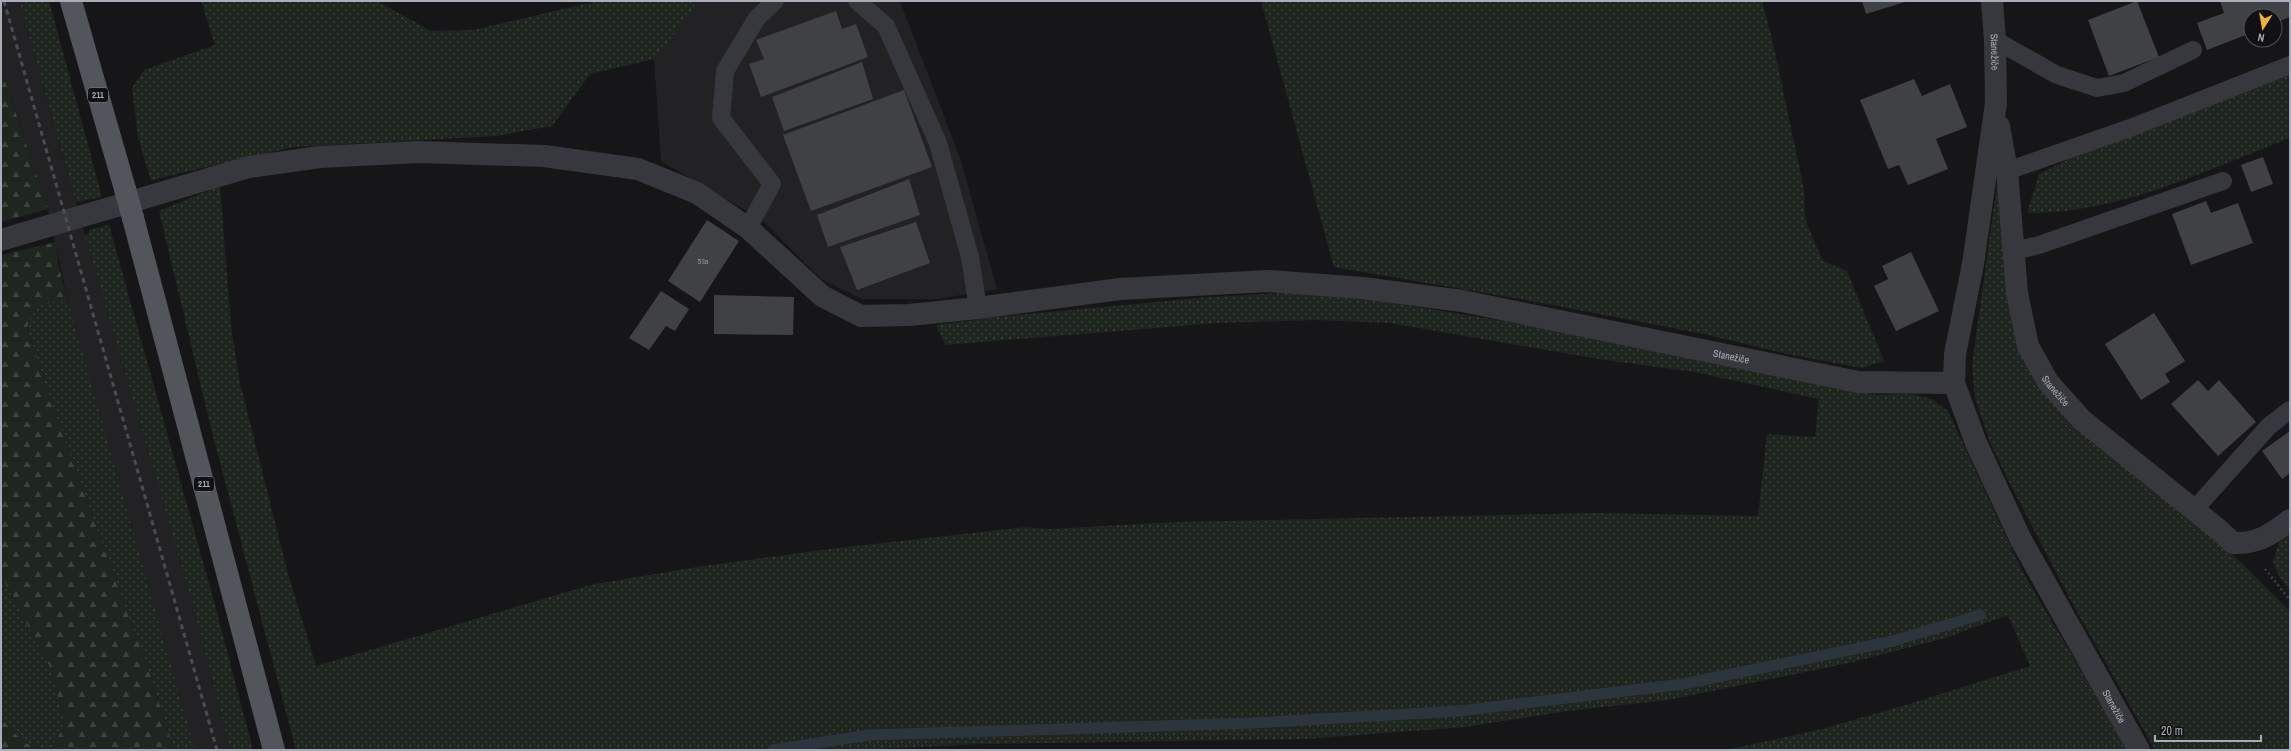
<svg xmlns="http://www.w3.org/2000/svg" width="2291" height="751" viewBox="0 0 2291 751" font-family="'Archivo Narrow',sans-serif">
<defs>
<pattern id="grass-dots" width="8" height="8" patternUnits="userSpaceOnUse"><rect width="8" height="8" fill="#1e261f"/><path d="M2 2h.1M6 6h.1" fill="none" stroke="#3c433d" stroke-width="1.8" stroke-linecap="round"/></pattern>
<pattern id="forest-firs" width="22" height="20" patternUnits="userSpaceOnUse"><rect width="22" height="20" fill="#1e261f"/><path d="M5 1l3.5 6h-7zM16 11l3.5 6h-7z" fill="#3c433d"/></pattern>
</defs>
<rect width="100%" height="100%" fill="#161618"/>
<path fill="#222225" d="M1,1H19L85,235L192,602L230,750H195L68,301L48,209L1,69Z
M696,1H900L960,158L997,289L938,299H862L821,279L762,220L661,161L654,59L693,11Z"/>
<path fill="url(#grass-dots)" d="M19,1H49L102,197L76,202Z
M201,1H377L431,31L474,30L597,1H696L693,11L654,59L590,74L552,126L496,136L294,147L151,180L138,137L132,88L144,70L215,45Z
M1261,1H1762L1772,39L1804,189L1805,220L1823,261L1847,271L1884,361L1862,368L1792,355L1704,334L1537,302L1334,267Z
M2290,75V138C2206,170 2119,214 2027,213L2039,174L2071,158Z
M1997,184L2019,345L2290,611V750H2155L2071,601L2008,480L1990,442L1975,398L1972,365Z
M220,186L231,326L240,383L287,570L316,666L594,584L697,567L829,549L1026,527L1050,529L1176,522L1597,513L1758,516L1767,434L1815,437L1819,399L1695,372L1605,360L1390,323L1316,320L1216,323L945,345L936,325L1006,316L1211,297L1283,293L1363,298L1588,335L1835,388L1878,395L1911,394L1932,399L1948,411L2022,571L2128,750H1726L1822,729L1909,704L2030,666L2008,615L1945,638L1849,663L1668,700L1567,711L1465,727L1306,739L985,744L858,750H296L211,428L159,211Z
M109,225L213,598L253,750H230L192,602L85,235L90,233L89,230Z
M68,301L195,750H174L151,678L44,382L27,326L31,315L40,303Z
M2290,531V591L2279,576L2273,561L2280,539Z
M1,575L52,671L64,723L58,738L46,750L23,742L1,718Z"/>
<path fill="url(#forest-firs)" d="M1,69L48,209L1,222Z
M56,242L58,264L68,301L40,303L31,315L27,327L44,382L151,678L174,750H46L58,738L64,723L52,671L1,575V255Z
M1,718L23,742L43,750H1Z"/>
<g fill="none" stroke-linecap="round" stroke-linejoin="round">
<path stroke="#2c353c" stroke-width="11" d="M773,750L869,735L1253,723L1459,711L1683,684L1893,641L1980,615"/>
</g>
<path fill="#404145" d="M1862,1H1908L1866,14Z
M2137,1L2159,57L2109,76L2088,20Z
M2220,1H2290V17L2275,23V16H2251V33L2207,50L2197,23L2224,13Z
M836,11L842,29L856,24L868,57L761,97L749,64L764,59L756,40Z
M862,62L873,99L784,131L772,97Z
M1914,79L1922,96L1950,84L1967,127L1936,139L1948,169L1908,185L1899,165L1888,169L1860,100Z
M904,90L932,167L811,211L783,135Z
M2263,157L2273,184L2251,192L2241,165Z
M909,179L920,215L828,247L817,215Z
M2206,201L2211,213L2238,203L2253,243L2191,265L2172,214Z
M707,220L739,241L700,302L668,281Z
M916,222L930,263L857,290L840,247Z
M1911,252L1939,311L1896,331L1874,286L1888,279L1882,266Z
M661,291L689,309L675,331L666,326L649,350L629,338Z
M714,295L794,297L793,335L714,334Z
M2154,313L2185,361L2165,374L2170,382L2141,400L2105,344Z
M2198,380L2208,391L2219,380L2256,422L2218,456L2171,404Z
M2290,431V473L2282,479L2262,451Z"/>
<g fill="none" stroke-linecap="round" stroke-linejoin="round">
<path stroke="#3d3f44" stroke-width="2.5" stroke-dasharray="2 3" stroke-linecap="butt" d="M2265,569L2290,600"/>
<path stroke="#37383d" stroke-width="18" d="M857,1L886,26L938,143L970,257L978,308
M1995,40L2057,75L2097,88L2124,83L2193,50
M2007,171L2130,128L2290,65
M748,228L772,184L721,118L725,71L757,18L775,1
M2013,251L2039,245L2223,181
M2194,510L2269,426L2290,410"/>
<g stroke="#37383d" stroke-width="22">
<path id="s1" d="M1992,1L1995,40L1996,103L1973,264L1955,354L1954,383L1976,443L2021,540L2139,750"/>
<path id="s2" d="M1999,126L2007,171L2017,293L2028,346L2048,382L2082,420L2218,529L2233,543C2257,544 2271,535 2290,520"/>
<path id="s3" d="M1,240L249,167L320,157L419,152L544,156L638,169L697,193L748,228L822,296L861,316L909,315L978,308L1120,289L1268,281L1363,288L1462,301L1858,382L1954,383"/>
</g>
<path stroke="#53555c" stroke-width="22" d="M71,1L125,189
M133,218L274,750"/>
<path stroke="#4a4c52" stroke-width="3" stroke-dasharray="5 4" stroke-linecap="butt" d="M4,1L217,750"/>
<path stroke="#53555c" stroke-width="22" d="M125,189L133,218"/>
</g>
<g text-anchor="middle" stroke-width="4" stroke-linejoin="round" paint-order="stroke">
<g font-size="8" fill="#8e929b">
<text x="703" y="264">53a</text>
</g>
<g fill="#111113" stroke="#7b7e86" stroke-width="1">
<rect x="88" y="88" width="20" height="14" rx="3"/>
<rect x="194" y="477" width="20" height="14" rx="3"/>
</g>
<g font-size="9" font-weight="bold" fill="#a8adb8">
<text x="98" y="98">211</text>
<text x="204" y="487">211</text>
</g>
<g font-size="10" fill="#a8adb8" stroke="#111113">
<text dy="4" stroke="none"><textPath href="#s1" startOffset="51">Stanežiče</textPath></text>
<text dy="4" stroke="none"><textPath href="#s3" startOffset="1798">Stanežiče</textPath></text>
<text dy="4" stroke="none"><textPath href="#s2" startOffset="275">Stanežiče</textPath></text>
<text dy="4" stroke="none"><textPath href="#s1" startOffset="747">Stanežiče</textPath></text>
</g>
</g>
<rect width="2291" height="751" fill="none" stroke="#a8adb8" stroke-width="4"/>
<g transform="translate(2263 28) rotate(191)"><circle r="19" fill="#111113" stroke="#4d4f55"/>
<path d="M0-3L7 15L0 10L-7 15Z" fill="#f2b134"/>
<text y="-6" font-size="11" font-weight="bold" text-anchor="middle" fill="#a8adb8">N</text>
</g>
<path d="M2155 735v6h106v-6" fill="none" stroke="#a8adb8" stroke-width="2"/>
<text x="2161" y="735" font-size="12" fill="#a8adb8" stroke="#111113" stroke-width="3" paint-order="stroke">20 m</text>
</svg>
